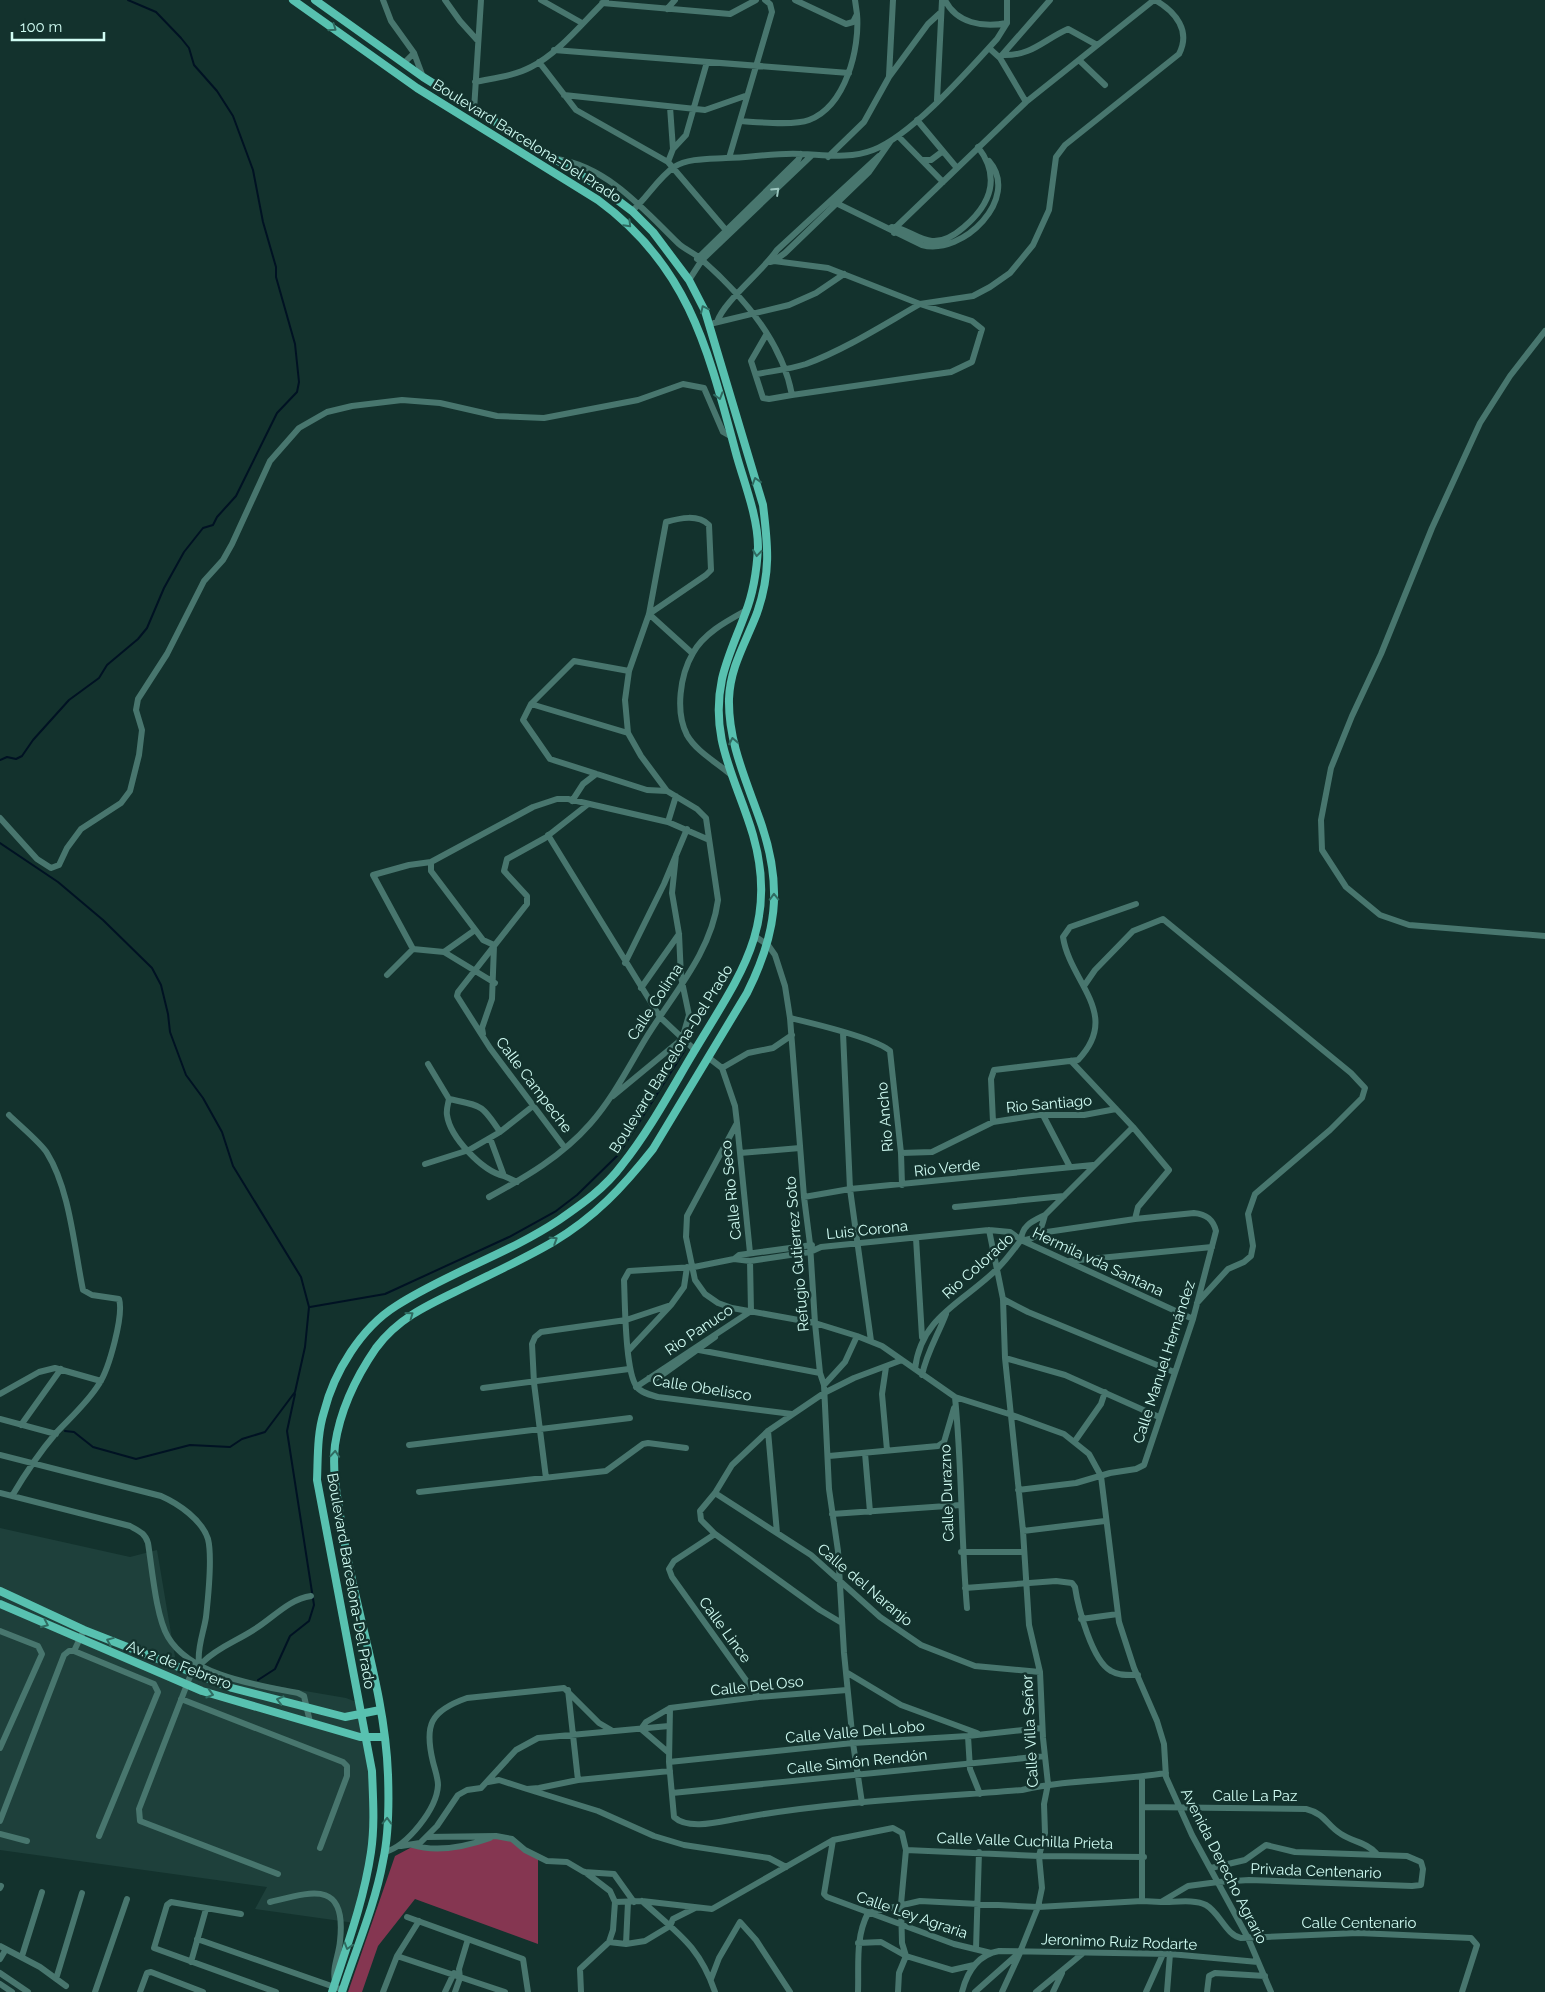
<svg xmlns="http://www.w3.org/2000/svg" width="1545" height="1992" viewBox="0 0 1545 1992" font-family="Raleway,sans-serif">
<rect width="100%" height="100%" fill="#13322d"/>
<path fill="#1e403b" d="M0,1528L130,1557L157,1550L177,1669L346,1698L359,1703L373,1783L371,1850L355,1923L255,1909L267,1887L0,1850Z"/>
<path fill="#853651" d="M496,1836L512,1839L538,1857V1944L415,1899L378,1946L362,1992H348L395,1856L412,1847L444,1849Z"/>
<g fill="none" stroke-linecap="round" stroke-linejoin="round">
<path stroke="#001223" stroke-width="2" d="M0,760L7,757L16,759L22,756L33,740L69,700L99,678L107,665L138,639L147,628L164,588L184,552L203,528L213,525L217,517L236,496L277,413L297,392L299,382L295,344L276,277V267L263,222L253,170L233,116L217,91L194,65L189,48L181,38L156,12L128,0
M0,843L58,882L103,920L152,968L161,985L168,1014L170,1032L186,1075L203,1098L222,1132L233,1166L301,1277L309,1307L305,1347L295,1392L265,1432L242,1439L230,1447L190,1445L136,1459L93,1447L74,1432L65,1431
M310,1307L385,1294L509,1237L556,1211L577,1195L619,1154L685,1050
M258,1680L275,1669L290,1636L309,1621L314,1605L287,1431L295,1394"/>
<path stroke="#48766e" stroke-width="6" d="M383,0L391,21L414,53L423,77
M445,0L460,21L478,41
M541,0L582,23
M795,0L846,24L853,22L857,14L855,0
M945,0C956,23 983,28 1007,23
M602,3L730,14L756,0
M667,9L675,0
M989,48L1000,58L1026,102
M554,50L849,73
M1002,55L1050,0
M1003,55C1032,56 1043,40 1068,29L1097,45
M1079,60L1105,85
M539,62L576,110L668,162L725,229
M404,63L414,53
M889,76L893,0
M475,82C494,78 514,76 531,67C558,54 584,21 606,0
M564,95L705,110L745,96
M937,100L942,0
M474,110L481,0
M917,120L957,168
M740,121C757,122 794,126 809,120C846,106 860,48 857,14
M898,136L943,182
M673,149L686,135L707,62
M828,157L864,122L889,77L928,24L940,13
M729,158L772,12L770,4L765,0
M557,159C608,167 644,210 679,244C686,250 694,253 701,259C741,294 782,341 792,395L951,372L972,362L982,329L972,321L920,304C883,325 846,349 806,364C791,369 773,371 757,374
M923,160H931L943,151
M668,162L673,149L670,107
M836,203L922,245C963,256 1021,198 989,161
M632,211C647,198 658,178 674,167C688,158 710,159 726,158C751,158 777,152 802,154C826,155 850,159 873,150C912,135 968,71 997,39L1007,23V0
M892,227C906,228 918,240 932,241C944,242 956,234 964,227C991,204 1001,177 978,147
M894,233L896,227L1026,102L1154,0
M697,259L798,160L801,154
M774,261L785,253L869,172L890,142
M770,262L774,261L828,268L920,304L973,296L990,287L1010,273L1033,245L1049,210L1056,157L1065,145L1179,54C1191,31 1176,12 1155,0
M689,280L702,260L812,155
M717,322C724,301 762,272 777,250L879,156
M714,323L789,305L816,293L844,274
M1545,331L1510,376L1480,423L1432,528L1381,654L1352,716L1331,768L1321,820L1322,850L1346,887L1380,915L1409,925L1545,936
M766,335L751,361L763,398L769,399L792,395
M649,614L692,653
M629,671L574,661L531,704L523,720L550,759L647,790L667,791
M531,704L628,733
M730,774C716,762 696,751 687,735C675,712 680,675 693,653C704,633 727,621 747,610
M572,801L583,784L596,774
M0,818L37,859L51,868L59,865L67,848L81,829L121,803L130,791L139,755L142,730L136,710L138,699L167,654L204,581L223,560L232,544L270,461L299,428L327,412L352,406L402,400L440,403L497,416L544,418L638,400L683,384L704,388L723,432L732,437
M668,822L676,796
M548,835L660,1017L695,1050
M431,862L409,865L373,875L413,949L444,952L495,983
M756,937L768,945L775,955L785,986L790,1018L804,1197L810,1244L815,1323L820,1373L824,1385L829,1489L838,1551L844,1653L853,1743L862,1803
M494,945L483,940L431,871V862L533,807L557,799H568L668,822L707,839
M444,952L475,930
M625,963L664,884L687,829
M387,975L413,949
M1084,986L1095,970L1133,931L1163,919L1351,1073L1365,1088L1362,1098L1330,1130L1255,1194L1248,1214L1253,1246L1251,1256L1244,1262L1228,1269L1197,1303
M641,988L679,934
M790,1018C811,1023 876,1038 890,1051L901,1153L902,1185
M843,1033L850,1189L871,1341
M483,1034L482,1028L492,999L494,946
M709,1058L722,1068L735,1106L737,1123L687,1216L686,1237L695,1280L705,1294L718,1303L732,1308L815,1323L857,1336L882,1346L955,1397L1012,1415L1064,1434L1089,1454L1101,1476L1119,1622L1134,1668L1157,1721L1164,1744L1166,1777L1192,1835L1248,1938L1271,1992
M1071,1061L1133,1127L1169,1170L1138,1207L1135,1219
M428,1064L449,1099C481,1106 481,1103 500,1132
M722,1068L748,1053L773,1048L792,1035
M613,1096L682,1039L689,1015L681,977L679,934L672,893L676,855
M449,1099C448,1104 446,1110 447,1115C450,1137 482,1171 504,1176
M9,1115C18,1124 42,1144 47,1153C70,1190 74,1247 83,1290L92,1295L119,1299C124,1315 109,1369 99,1384C88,1402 71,1417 56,1433C39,1453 25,1474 12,1496
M1044,1117L1070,1167
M993,1122L991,1079L994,1070L1078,1060C1122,1014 1070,983 1063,937L1070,927L1136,904
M737,1123L750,1253
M490,1138L504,1176L517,1182
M565,1148L490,1048L457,996L458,992L527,904V896L504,871L507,859L545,838L587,805
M740,1153L800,1148
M901,1153L932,1152L993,1122L1038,1115H1084L1116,1109
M425,1164L469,1150L500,1132L533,1106
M489,1197C526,1177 562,1156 590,1124C613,1098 629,1066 646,1038C673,994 711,953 718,900L706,818L697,809L667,791L641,756L628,733L625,700L629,671L649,614L666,522C680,518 698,514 709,525L711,570L706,575L649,614
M804,1197L850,1189L1093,1165
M955,1207L1064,1196
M916,1238L922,1337
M1021,1240C1022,1225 1033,1221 1045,1215
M734,1259L739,1255L812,1245
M1069,1261L1212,1247
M1003,1299L1028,1312L1174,1372
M629,1350L671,1305L684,1287L687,1267
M699,1350L820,1373
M1005,1358L1065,1375L1159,1417
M886,1367L882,1394L887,1450
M915,1369C921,1315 965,1302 999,1267C1007,1259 1014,1249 1021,1240C1039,1240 1041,1230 1045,1215L1133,1127
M922,1375C927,1352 938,1335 946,1314
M649,1378L654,1379L662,1375L715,1337
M824,1385L845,1362L857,1336
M636,1387L751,1311L750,1261
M483,1388L629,1369
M0,1394L39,1372L55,1368L101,1381
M955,1397C962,1467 961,1538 967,1608
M792,1414L658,1397C651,1395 641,1393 637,1387C625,1373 625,1301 624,1280L629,1271L694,1267L734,1259L750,1261L810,1252L821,1247L989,1230L1010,1232L1021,1240L1193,1319
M0,1419L56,1434
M21,1425L61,1369
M768,1431L777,1533
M1075,1441L1101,1404L1105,1392
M409,1445L630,1418
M865,1453L870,1512
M0,1455L161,1496C179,1504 202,1520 208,1539C212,1555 208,1599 206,1617C204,1631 197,1648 199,1662H203C218,1647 237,1641 255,1629C273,1618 289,1599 311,1596
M829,1456L938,1446L944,1442L954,1408
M546,1478L534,1383L532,1344L535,1337L541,1332L626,1320L671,1305
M1018,1490L1076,1483L1110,1473L1136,1469L1144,1465L1193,1319L1216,1231C1213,1219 1206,1214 1194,1213L1135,1219L1040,1233
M419,1492L606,1471L643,1444L648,1443L686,1448
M0,1493L130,1526C139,1531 145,1533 148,1543C152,1568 156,1617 168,1637C191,1676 257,1685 298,1693L304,1696L310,1722
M715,1493L811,1555L880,1617L921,1645L975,1666L1040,1672
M832,1514L961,1505
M1023,1531L1105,1521
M715,1534L674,1561L669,1569L672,1577L758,1697
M961,1552H1024
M965,1588L1056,1581L1072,1583L1075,1587C1078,1607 1092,1661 1111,1671C1119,1676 1129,1675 1138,1675
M1081,1619L1118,1614
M842,1623L820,1610L715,1534L701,1520L700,1511L715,1493L732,1465L768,1431L824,1393L854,1378L902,1360
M0,1631L38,1646L42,1654L0,1748
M74,1651L84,1630
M846,1672L901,1705L977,1733
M191,1674L139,1809L140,1821L278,1874
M568,1690L578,1780
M181,1699L343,1762L347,1766V1776L320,1848
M670,1708L669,1762L674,1817C689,1831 722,1821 741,1818C834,1801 928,1798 1022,1790C1069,1779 1118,1781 1166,1773
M968,1736L970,1769L980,1794
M669,1753L641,1729L646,1722L670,1708L758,1697L847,1690
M669,1762L853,1743L968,1736L1042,1728
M1142,1777V1901
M488,1782L499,1780L527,1789L539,1788L578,1780L670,1771
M527,1789L598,1811L654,1836L684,1845L769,1858L786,1867
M672,1793L1045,1756
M1143,1807L1306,1809C1326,1814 1326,1825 1341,1834C1353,1842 1366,1842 1376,1853
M0,1821L64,1655L69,1651H74L154,1684L158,1692L99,1836
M0,1834L27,1841
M427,1837L496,1836L512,1839L525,1850L547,1861L567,1862L584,1872L614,1874L634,1902
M833,1840L824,1894L827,1897L954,1944L991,1953
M412,1845C438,1853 465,1847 490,1838
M401,1846L420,1843L437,1826L458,1795L467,1790L481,1788L516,1750L538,1738L669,1726
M906,1850L1039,1856L1144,1857
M385,1852C407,1846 437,1809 438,1785C438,1778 435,1770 433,1762C424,1725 430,1711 467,1698L564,1688L599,1723L611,1730
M585,1872L610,1891L615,1902
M0,1888L1,1886
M642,1901C677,1933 699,1945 715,1992
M270,1902C311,1892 347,1879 340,1941C339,1955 332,1967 335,1982
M1162,1902C1176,1902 1195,1899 1206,1905C1220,1913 1226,1935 1241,1938L1358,1933L1471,1938L1477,1945L1462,1992
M241,1914L171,1902L167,1905L154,1948L276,1992
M407,1917L523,1959L528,1992
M197,1939L343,1990
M609,1942L626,1944L645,1941L670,1926L673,1919L695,1908
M858,1943L881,1942L906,1956L952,1970L974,1965
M626,1944L628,1902
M0,1946L40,1967L66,1986
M976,1949L979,1852
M22,1956L42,1892
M397,1956L505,1992
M0,1959L6,1949
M191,1962L206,1909
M0,1973L28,1992
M56,1979L82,1893
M711,1979L719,1958L740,1922L756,1940L790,1992
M0,1984L12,1992
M95,1992L127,1899
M140,1992L147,1973L151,1972L203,1992
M383,1992L397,1956L419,1921
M445,1992L454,1973
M455,1992L460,1978L459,1969L468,1939
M581,1992L580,1969L609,1942L613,1930L615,1902L642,1901L712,1909L833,1840L893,1828L902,1833L906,1850L901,1904L902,1943L906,1956L899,1973L898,1992
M858,1992C859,1965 855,1938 868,1913L920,1901L1038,1907L1142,1901L1161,1902L1188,1886L1218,1882L1249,1880L1412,1886L1421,1885L1423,1869L1421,1862L1407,1856L1295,1852L1266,1845L1245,1860L1211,1868
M962,1992C967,1972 977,1955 999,1951L1170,1954L1258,1962
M975,1992L1020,1952L1038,1907L1042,1888L1039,1856L1045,1833L1044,1804L1048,1784L1043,1738L1040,1672L1029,1625L1023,1531L1005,1358L1003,1299L989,1230
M1002,1992L1020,1953
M1036,1992L1082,1954
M1053,1992L1062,1973
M1146,1992L1163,1954
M1167,1992L1170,1954
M1207,1992L1209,1976L1215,1973L1265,1976"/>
<path stroke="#58c1b0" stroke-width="8" d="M293,0L417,88L598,200C690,267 709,353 737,457C745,485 758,518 758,547C757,568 753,594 745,614C737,636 727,657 722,679C709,740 737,780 753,835C780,928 737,979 692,1055C670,1092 649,1131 622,1165C605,1188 582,1204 559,1220C508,1254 447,1273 396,1306C361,1328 334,1372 324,1412C317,1434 318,1457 317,1480L372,1771C373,1798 375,1825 371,1852C364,1900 347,1946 332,1992
M315,0L423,77L600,187L632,211L653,232L689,280L705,311L763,505C768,546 771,573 757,613C746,642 730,667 729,699C728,744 748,784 762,826C783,889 776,935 747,993L653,1149C623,1187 595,1217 553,1242C524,1259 493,1273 463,1288C430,1304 399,1317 376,1348C356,1377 340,1411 335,1445C332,1471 337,1496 341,1521C353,1606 385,1689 388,1775C389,1803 389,1834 383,1861C375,1905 356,1949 342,1992
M0,1591L84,1630L232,1688L345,1717L380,1710
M0,1604L202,1691L360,1737H384"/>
</g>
<defs><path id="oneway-chevron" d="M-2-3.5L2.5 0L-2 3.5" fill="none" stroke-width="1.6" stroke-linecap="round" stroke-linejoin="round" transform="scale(1.25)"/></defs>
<g stroke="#2f6b61">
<use href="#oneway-chevron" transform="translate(333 28) rotate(35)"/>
<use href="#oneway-chevron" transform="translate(628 224) rotate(46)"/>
<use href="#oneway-chevron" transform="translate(704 309) rotate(-115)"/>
<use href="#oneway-chevron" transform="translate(719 396) rotate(73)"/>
<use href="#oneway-chevron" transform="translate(756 481) rotate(-107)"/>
<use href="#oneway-chevron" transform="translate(757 553) rotate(97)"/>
<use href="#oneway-chevron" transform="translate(733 741) rotate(-101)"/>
<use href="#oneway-chevron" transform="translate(774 897) rotate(-91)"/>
<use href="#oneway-chevron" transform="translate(554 1240) rotate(-32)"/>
<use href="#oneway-chevron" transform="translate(410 1315) rotate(-36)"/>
<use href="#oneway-chevron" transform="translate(335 1454) rotate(-86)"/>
<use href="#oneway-chevron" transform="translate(45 1624) rotate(25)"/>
<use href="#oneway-chevron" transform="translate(110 1641) rotate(-158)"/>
<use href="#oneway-chevron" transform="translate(210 1694) rotate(16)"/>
<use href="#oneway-chevron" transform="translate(280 1700) rotate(-166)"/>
<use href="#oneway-chevron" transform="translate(387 1821) rotate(-88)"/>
<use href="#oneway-chevron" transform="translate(348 1946) rotate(107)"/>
</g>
<use stroke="#9ac6be" href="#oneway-chevron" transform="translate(776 191) rotate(-43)"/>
<g text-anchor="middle" stroke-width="5" stroke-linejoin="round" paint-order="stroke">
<g font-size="15" fill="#d0fcf3" stroke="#13322d">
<text transform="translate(527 141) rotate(32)" y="5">Boulevard Barcelona-Del Prado</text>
<text transform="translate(655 1002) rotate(-57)" y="5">Calle Colima</text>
<text transform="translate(671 1059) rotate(-58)" y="5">Boulevard Barcelona-Del Prado</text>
<text transform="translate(534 1085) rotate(53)" y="5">Calle Campeche</text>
<text transform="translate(1049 1104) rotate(-5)" y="5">Rio Santiago</text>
<text transform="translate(885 1117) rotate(-95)" y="5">Rio Ancho</text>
<text transform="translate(947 1168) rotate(-6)" y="5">Rio Verde</text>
<text transform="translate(731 1190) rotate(-96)" y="5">Calle Rio Seco</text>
<text transform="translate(867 1230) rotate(-6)" y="5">Luis Corona</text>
<text transform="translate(797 1254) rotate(-95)" y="5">Refugio Gutierrez Soto</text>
<text transform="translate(1098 1262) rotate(25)" y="5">Hermila vda Santana</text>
<text transform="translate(978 1266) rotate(-42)" y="5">Rio Colorado</text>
<text transform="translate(699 1330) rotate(-34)" y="5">Rio Panuco</text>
<text transform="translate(1164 1362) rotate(-72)" y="5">Calle Manuel Hernández</text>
<text transform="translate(702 1388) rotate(9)" y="5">Calle Obelisco</text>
<text transform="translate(947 1493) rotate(-92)" y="5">Calle Durazno</text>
<text transform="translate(351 1581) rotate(80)" y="5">Boulevard Barcelona-Del Prado</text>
<text transform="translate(865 1585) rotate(40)" y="5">Calle del Naranjo</text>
<text transform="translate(725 1630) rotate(54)" y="5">Calle Lince</text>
<text transform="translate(179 1665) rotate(21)" y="5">Av. 2 de Febrero</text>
<text transform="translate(757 1686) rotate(-6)" y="5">Calle Del Oso</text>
<text transform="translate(1030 1731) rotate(-93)" y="5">Calle Villa Señor</text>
<text transform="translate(855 1732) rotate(-5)" y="5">Calle Valle Del Lobo</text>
<text transform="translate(857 1762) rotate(-6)" y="5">Calle Simón Rendón</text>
<text x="1255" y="1801">Calle La Paz</text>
<text transform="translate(1025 1841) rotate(2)" y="5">Calle Valle Cuchilla Prieta</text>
<text transform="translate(1224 1866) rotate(63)" y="5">Avenida Derecho Agrario</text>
<text transform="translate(1316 1871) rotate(2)" y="5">Privada Centenario</text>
<text transform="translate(912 1915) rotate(19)" y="5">Calle Ley Agraria</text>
<text x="1359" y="1928">Calle Centenario</text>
<text transform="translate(1119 1942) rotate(2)" y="5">Jeronimo Ruiz Rodarte</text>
</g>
</g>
<path d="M12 32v8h92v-8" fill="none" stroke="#d0fcf3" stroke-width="2.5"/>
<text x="20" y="32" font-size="15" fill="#d0fcf3" stroke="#13322d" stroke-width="4" paint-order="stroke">100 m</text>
</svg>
